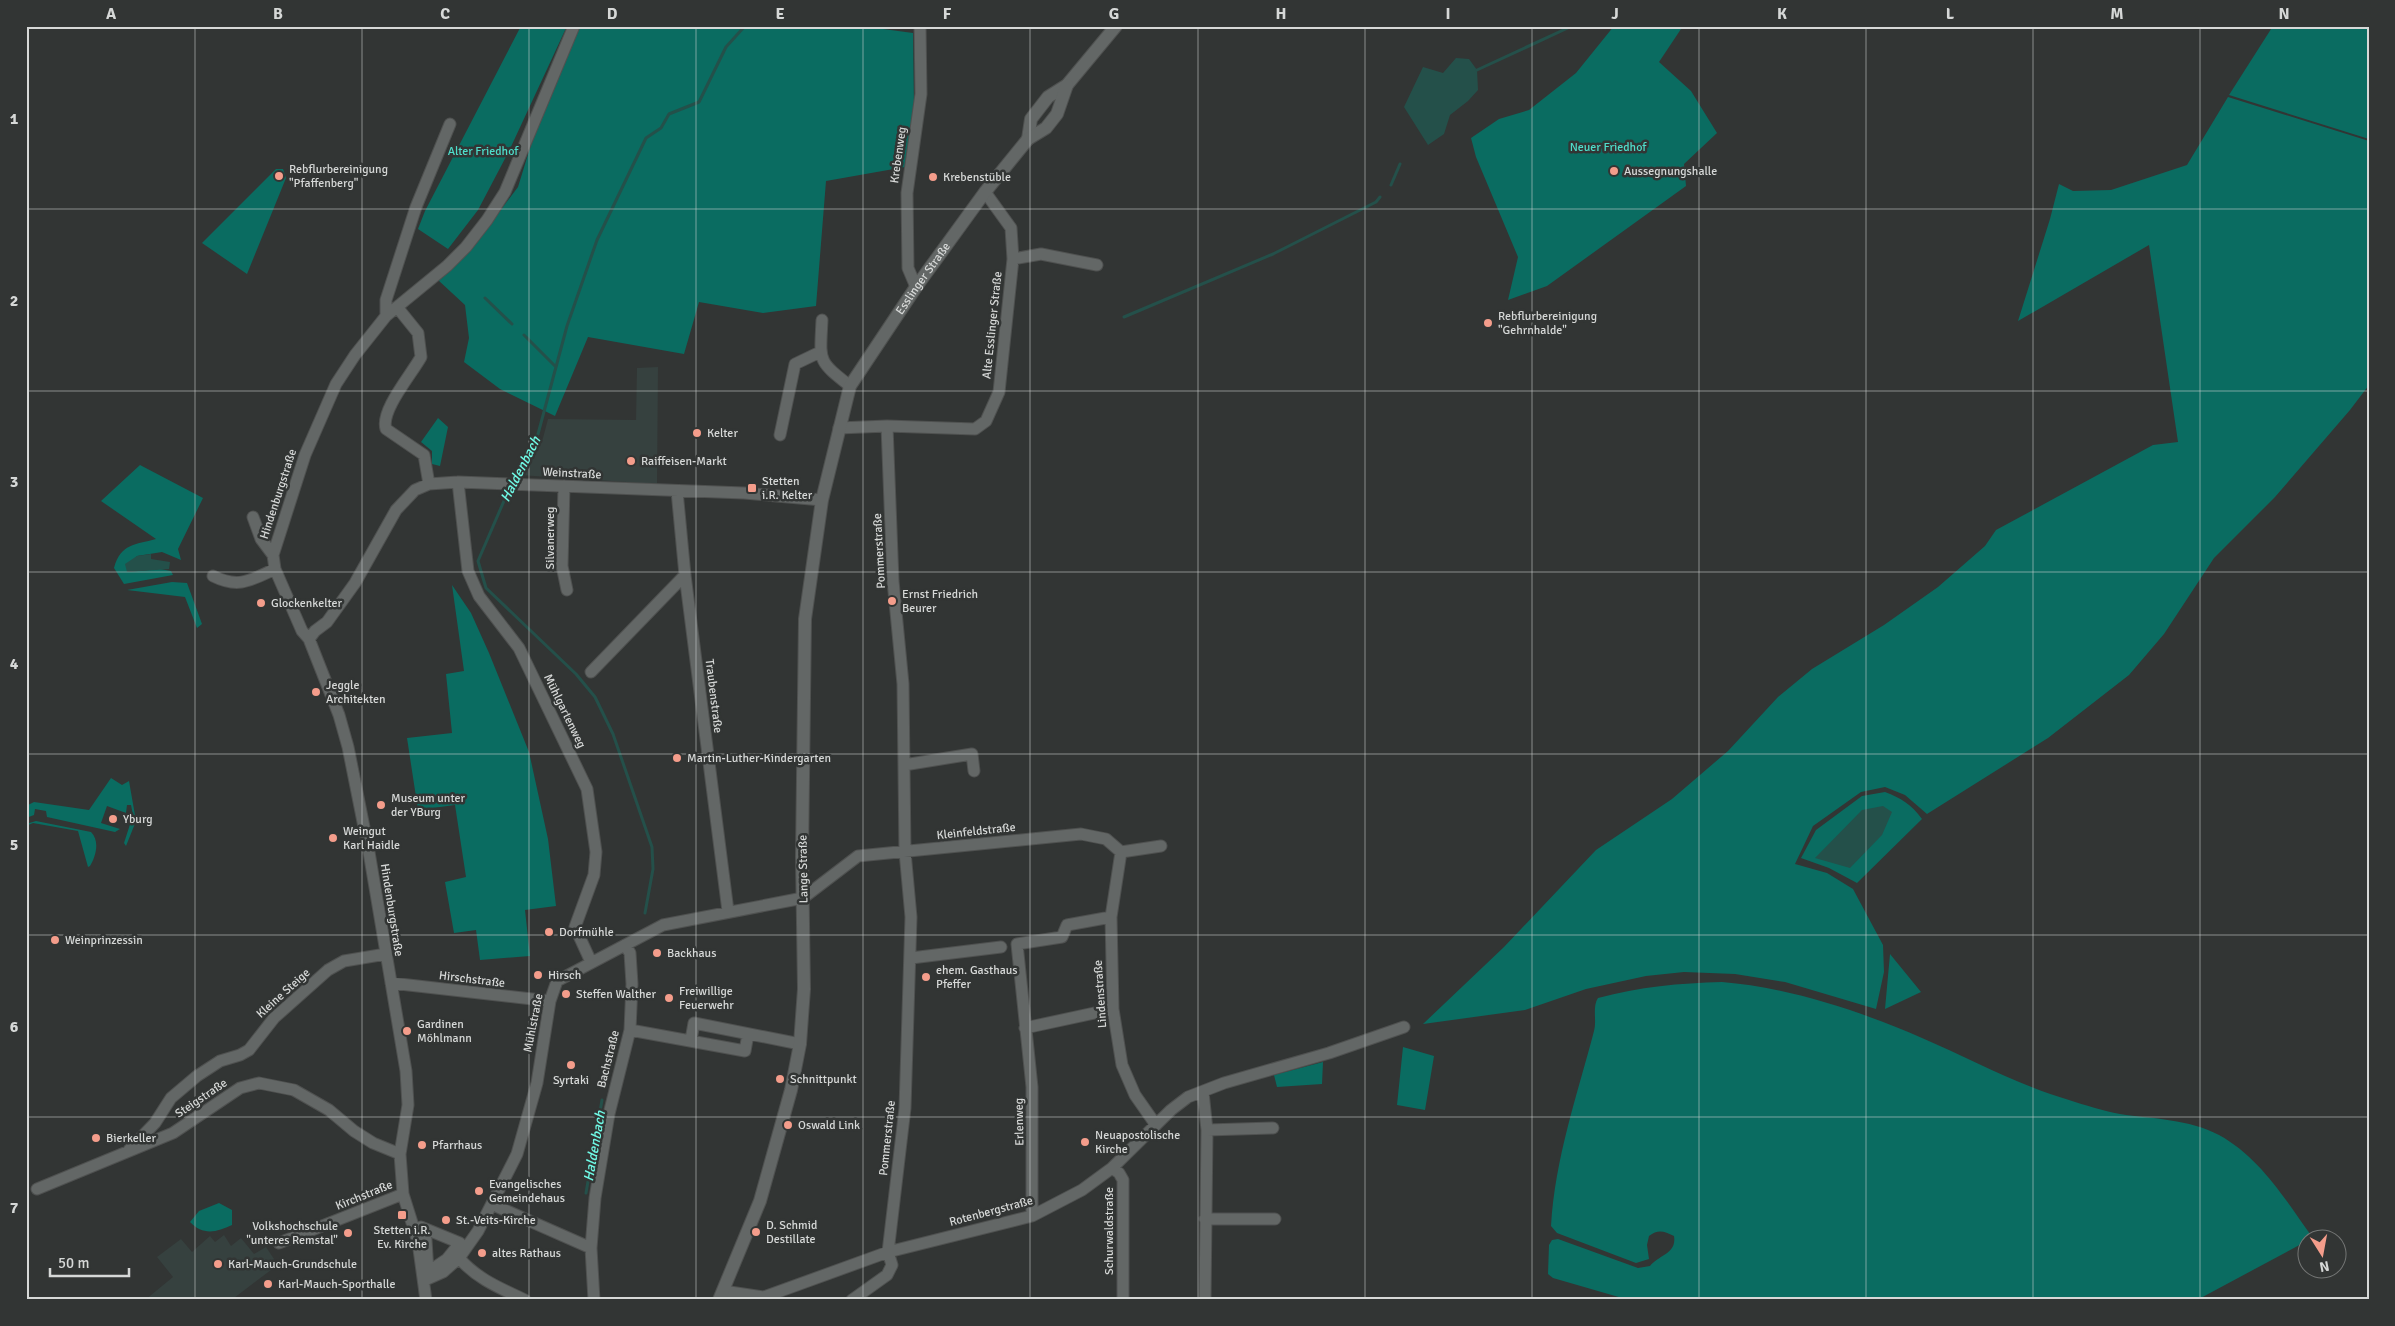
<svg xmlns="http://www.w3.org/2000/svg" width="2395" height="1326" viewBox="0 0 2395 1326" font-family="Signika,sans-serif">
<rect width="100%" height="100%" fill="#323534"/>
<path fill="#36413f" d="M658,367L657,484L519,475L543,438L548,419L636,420L637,368Z
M224,1235L231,1246L241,1238L254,1254L266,1247L274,1259L271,1270L234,1298L235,1300H145L173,1277L157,1257L181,1239L192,1252L210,1236L215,1242Z"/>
<path fill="#0a6c61" d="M521,26H567L509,151L478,210L448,249L418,229L425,211Z
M579,26H861L913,33L914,108L905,167L826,181L816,306L763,313L699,302L684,354L588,337L555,416L500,389L464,362L469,338L465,305L438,280L475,244L518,187L538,122Z
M1614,26H1683L1659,62L1691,91L1717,133L1684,164L1686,186L1547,286L1508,300L1518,257L1476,157L1471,138L1499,119L1529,110L1576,73Z
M2273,26H2369V139L2229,95Z
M2228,97L2369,141V385L2350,410L2275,497L2214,558L2164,634L2129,675L2048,738L1927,814L1905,795L1885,787L1861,792L1813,826L1795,864L1827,873L1853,889L1883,945L1884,972L1876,1009L1785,982L1735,974L1684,972L1646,976L1586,989L1525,1010L1423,1024L1504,947L1596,850L1672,799L1728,751L1778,697L1812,669L1884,625L1938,587L1985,546L1996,530L2153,445L2178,442L2149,245L2018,321L2050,219L2059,184L2073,191L2111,190L2187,165Z
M276,169H283L286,178L247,274L202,243Z
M438,418L448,427L440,466L432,464V451L421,442Z
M140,465L203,498L178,549L181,560L162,552L137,556L127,572L160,569L171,571L173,575L124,584L114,568C121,543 135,545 156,539L101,501Z
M172,582L187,583L202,624L197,628L185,597L127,590Z
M452,585L471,613L489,653L529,752L548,839L556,906L525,910L530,956L480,960L476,930L454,933L445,882L466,877L455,805L418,810L407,738L452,733L446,674L464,671Z
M111,778L122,785L129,781L136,821L126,846L124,843L133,815L131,805H127L126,813L107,806L101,823L120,829L115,832L47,817L46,811L35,809L34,815L26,818V806L34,802L89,810Z
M1885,792C1901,798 1911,804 1922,819L1857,883L1829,868L1801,858L1816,830L1862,796Z
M36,821L91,832C100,841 96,856 90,866L88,867L78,831L33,823L26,826V824Z
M1890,954L1921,992L1885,1009Z
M1722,982C1787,987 1863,1012 1922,1038C1971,1059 2017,1085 2069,1100C2085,1105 2103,1111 2120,1114C2153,1119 2189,1119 2219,1135C2261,1158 2286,1201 2313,1238H2308L2307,1241L2197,1300H1629L1553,1278L1548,1274L1549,1245L1552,1240L1558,1239L1638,1268L1650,1266C1658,1255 1677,1254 1674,1236C1664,1231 1658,1229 1649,1236L1647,1245L1649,1259L1636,1263L1557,1233L1551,1226C1555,1158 1577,1096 1594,1031C1597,1020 1592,1007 1598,998C1639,987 1680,983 1722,982Z
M1403,1047L1434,1056L1425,1110L1397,1105Z
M1323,1062L1322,1084L1277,1087L1274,1075Z
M219,1203L232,1210V1225C217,1232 203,1236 190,1222L199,1211Z"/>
<path fill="#24504a" d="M1456,58L1469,59L1477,70L1478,90L1468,101L1450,115L1444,134L1428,145L1404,107L1423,67L1443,73Z
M151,554V559L170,562L169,569L127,572L125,564L137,556Z
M1883,806L1892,812L1882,835L1850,868L1815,858L1862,810Z"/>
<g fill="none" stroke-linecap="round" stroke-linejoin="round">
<path stroke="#24504a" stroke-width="3" d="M1477,70L1572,26
M1391,185L1400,164
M485,298L512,324
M1124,317L1273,254L1376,202L1380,197
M524,335L556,367
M512,481L538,434L567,326L597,240L646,138L661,128L669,114L699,102L726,47L745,26
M510,487L478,561L486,588L576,674L595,697L613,734L652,847L653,869L645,913
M606,1083L611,1051
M586,1193L602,1100"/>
<g stroke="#4f5150" stroke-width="13">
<path id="street" d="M1013,259L1041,254L1097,265
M916,287L908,268L907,193L921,94L920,26
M397,307L418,333L421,357C411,375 380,411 386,429L424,455L429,484
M386,316V300L416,207L450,124
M822,320C820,362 817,360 850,386
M839,428L887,426L975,429L986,421L999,392L1013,259L1011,228L985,192
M780,435L795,364L820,352
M458,482L468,571L479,596L519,648L587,789L596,852L594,875L575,927L591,962
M564,486L562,566L567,590
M677,491L685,575L728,911
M253,517L261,539L273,555
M213,576C239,589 251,580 275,569
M309,639L315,631L327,622L355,583L396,510L415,490L429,484L458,482L744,493L822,500
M591,672L685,575
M904,765L972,754L974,771
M1121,852L1111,917L1113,1009L1122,1065L1135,1095L1156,1125
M911,958L1001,947
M391,983L550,1001
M1025,1028L1113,1009
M630,1030L745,1051L748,1034
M691,1040L694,1023L800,1044
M1203,1092L1207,1130L1205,1300
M1207,1130L1273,1128
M129,1150L155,1123L171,1098L197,1076L220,1061L240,1055L249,1050L274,1018L328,970L344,961L386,954
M1112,1168L1119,1173L1123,1180V1300
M37,1189L173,1133L240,1088L259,1083L294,1090L329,1110L354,1131L373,1143L400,1154
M498,1207L591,1248
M1032,1216V1087L1017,944L1062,937L1067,925L1111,917
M1205,1219H1275
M421,1227L460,1243L447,1259L428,1272L426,1240Z
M279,1243L403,1194
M459,1258C477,1279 500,1288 525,1300
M425,1280L443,1272L459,1258L478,1231L517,1154L537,1083L550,1001L557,981L663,925L803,898L858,856L1081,834L1106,839L1121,852L1161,846
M723,1291L764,1297L888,1252L1032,1216L1082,1190L1112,1168L1171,1110L1188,1097L1224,1083L1329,1053L1404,1027
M426,1300L418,1242L403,1194L400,1154L408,1105L406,1071L369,852L348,747L339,715L309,639L302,631L275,569L273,555L305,455L336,384L355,355L386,316L447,266L466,247L487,220L505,192L574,26
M594,1300L591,1248L595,1198L609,1114L630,1030L632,984L630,953L625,945
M852,1300L887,1275L892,1265L888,1252L905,1108L911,917L905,852L903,684L893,581L887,426"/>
</g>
<g stroke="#4f5150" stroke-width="14">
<g id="secondary">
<path d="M1028,139L1031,119L1048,97L1067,85L1116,26"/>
<path id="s1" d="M719,1300L760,1201L791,1090L800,1044L804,989L802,857L805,619L822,500L850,386L916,287L985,192L1028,139L1046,128L1057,114L1067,85"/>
</g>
</g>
<use href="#street" stroke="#636766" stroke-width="11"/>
<use href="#secondary" stroke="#636766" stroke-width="12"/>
</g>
<path fill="none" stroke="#d6d8d7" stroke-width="1" stroke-opacity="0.55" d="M195,26V1300M362,26V1300M529,26V1300M696,26V1300M863,26V1300M1030,26V1300M1198,26V1300M1365,26V1300M1532,26V1300M1699,26V1300M1866,26V1300M2033,26V1300M2200,26V1300M26,209H2369M26,391H2369M26,572H2369M26,754H2369M26,935H2369M26,1117H2369"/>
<g fill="#f49d8b" stroke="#323534" stroke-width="2">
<circle cx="1614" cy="171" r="5"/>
<circle cx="279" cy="176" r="5"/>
<circle cx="933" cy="177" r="5"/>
<circle cx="1488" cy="323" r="5"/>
<circle cx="697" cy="433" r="5"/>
<circle cx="631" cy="461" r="5"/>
<rect x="747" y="483" width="10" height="10" rx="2.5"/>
<circle cx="892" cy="601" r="5"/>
<circle cx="261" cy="603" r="5"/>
<circle cx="316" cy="692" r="5"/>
<circle cx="677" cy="758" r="5"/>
<circle cx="381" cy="805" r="5"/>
<circle cx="113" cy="819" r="5"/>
<circle cx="333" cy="838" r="5"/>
<circle cx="549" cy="932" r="5"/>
<circle cx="55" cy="940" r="5"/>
<circle cx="657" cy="953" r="5"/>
<circle cx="538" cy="975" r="5"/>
<circle cx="926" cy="977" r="5"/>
<circle cx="566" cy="994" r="5"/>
<circle cx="669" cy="998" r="5"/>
<circle cx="407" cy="1031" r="5"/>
<circle cx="571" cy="1065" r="5"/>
<circle cx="780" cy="1079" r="5"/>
<circle cx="788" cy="1125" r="5"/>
<circle cx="96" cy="1138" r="5"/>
<circle cx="1085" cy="1142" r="5"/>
<circle cx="422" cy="1145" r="5"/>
<circle cx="479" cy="1191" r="5"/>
<rect x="397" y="1210" width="10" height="10" rx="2.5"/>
<circle cx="446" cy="1220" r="5"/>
<circle cx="756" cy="1232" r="5"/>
<circle cx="348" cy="1233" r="5"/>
<circle cx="482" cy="1253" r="5"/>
<circle cx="218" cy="1264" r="5"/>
<circle cx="268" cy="1284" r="5"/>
</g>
<g text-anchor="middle" stroke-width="5" stroke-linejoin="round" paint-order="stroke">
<g font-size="12" fill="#4edecb" stroke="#323534">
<text x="1608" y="151">Neuer Friedhof</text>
<text x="483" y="155">Alter Friedhof</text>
</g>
<g font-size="12" fill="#d6d8d7" stroke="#323534">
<text transform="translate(898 155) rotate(-82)" y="4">Krebenweg</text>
<text dy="4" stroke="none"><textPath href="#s1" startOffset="1062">Esslinger Straße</textPath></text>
<text transform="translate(992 325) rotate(-84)" y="4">Alte Esslinger Straße</text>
<text transform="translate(572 473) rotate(3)" y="4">Weinstraße</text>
<text transform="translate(278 494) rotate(-72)" y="4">Hindenburgstraße</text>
<text transform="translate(550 538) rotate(-90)" y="4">Silvanerweg</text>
<text transform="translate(879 551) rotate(-93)" y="4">Pommerstraße</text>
<text transform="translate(714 696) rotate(83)" y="4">Traubenstraße</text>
<text transform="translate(565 711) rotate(64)" y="4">Mühlgartenweg</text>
<text transform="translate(976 831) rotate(-6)" y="4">Kleinfeldstraße</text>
<text transform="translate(803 869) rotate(-91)" y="4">Lange Straße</text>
<text transform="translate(392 910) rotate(81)" y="4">Hindenburgstraße</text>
<text transform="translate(472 979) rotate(7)" y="4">Hirschstraße</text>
<text transform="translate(283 993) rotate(-42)" y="4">Kleine Steige</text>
<text transform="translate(1100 994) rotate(-94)" y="4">Lindenstraße</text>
<text transform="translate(533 1023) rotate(-79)" y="4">Mühlstraße</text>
<text transform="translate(608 1059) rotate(-76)" y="4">Bachstraße</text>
<text transform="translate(201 1098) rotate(-34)" y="4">Steigstraße</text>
<text transform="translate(1019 1122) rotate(-91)" y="4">Erlenweg</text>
<text transform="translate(887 1138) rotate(-84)" y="4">Pommerstraße</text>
<text transform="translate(364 1195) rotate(-22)" y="4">Kirchstraße</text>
<text transform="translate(991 1211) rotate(-15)" y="4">Rotenbergstraße</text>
<text transform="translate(1109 1231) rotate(-90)" y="4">Schurwaldstraße</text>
</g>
<g font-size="12" fill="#d6d8d7" stroke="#323534" text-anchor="start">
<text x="289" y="173">Rebflurbereinigung<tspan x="289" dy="14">"Pfaffenberg"</tspan></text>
<text x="1624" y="175">Aussegnungshalle</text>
<text x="943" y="181">Krebenstüble</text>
<text x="1498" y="320">Rebflurbereinigung<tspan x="1498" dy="14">"Gehrnhalde"</tspan></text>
<text x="707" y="437">Kelter</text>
<text x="641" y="465">Raiffeisen-Markt</text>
<text x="762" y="485">Stetten<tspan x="762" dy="14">i.R. Kelter</tspan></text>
<text x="902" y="598">Ernst Friedrich<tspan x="902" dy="14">Beurer</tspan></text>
<text x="271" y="607">Glockenkelter</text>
<text x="326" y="689">Jeggle<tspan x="326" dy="14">Architekten</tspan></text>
<text x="687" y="762">Martin-Luther-Kindergarten</text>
<text x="391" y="802">Museum unter<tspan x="391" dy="14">der YBurg</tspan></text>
<text x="123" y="823">Yburg</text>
<text x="343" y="835">Weingut<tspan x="343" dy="14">Karl Haidle</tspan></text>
<text x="559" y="936">Dorfmühle</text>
<text x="65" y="944">Weinprinzessin</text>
<text x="667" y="957">Backhaus</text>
<text x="936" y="974">ehem. Gasthaus<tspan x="936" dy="14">Pfeffer</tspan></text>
<text x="548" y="979">Hirsch</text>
<text x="679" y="995">Freiwillige<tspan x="679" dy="14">Feuerwehr</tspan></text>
<text x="576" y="998">Steffen Walther</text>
<text x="417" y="1028">Gardinen<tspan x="417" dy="14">Möhlmann</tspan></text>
<text x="790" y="1083">Schnittpunkt</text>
<text x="571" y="1084" text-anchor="middle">Syrtaki</text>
<text x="798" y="1129">Oswald Link</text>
<text x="1095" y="1139">Neuapostolische<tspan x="1095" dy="14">Kirche</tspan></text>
<text x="106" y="1142">Bierkeller</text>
<text x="432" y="1149">Pfarrhaus</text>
<text x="489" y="1188">Evangelisches<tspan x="489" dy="14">Gemeindehaus</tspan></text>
<text x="456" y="1224">St.-Veits-Kirche</text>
<text x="766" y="1229">D. Schmid<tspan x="766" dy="14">Destillate</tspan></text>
<text x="338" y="1230" text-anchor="end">Volkshochschule<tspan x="338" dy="14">"unteres Remstal"</tspan></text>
<text x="402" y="1234" text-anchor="middle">Stetten i.R.<tspan x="402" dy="14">Ev. Kirche</tspan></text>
<text x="492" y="1257">altes Rathaus</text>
<text x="228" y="1268">Karl-Mauch-Grundschule</text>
<text x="278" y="1288">Karl-Mauch-Sporthalle</text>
</g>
<g font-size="14" font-style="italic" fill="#70fbe7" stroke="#323534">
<text transform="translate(520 469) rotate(-63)" y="5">Haldenbach</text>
<text transform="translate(594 1146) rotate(-80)" y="5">Haldenbach</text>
</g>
</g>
<rect width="2395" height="1326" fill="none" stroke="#323534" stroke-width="55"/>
<g transform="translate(2322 1254) rotate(169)"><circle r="24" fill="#323534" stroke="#747675"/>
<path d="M0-4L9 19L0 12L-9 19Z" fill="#f49d8b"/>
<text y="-8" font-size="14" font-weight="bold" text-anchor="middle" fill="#d6d8d7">N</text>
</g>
<path d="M50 1268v8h79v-8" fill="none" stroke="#d6d8d7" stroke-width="2.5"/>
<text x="58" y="1268" font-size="15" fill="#d6d8d7" stroke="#323534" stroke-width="4" paint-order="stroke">50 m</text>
<rect x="28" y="28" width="2340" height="1270" fill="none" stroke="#d6d8d7" stroke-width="2"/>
<g font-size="16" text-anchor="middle" font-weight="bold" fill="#d6d8d7">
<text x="111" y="19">A</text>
<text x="278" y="19">B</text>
<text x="445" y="19">C</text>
<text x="612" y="19">D</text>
<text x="780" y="19">E</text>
<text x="947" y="19">F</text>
<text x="1114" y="19">G</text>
<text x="1281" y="19">H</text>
<text x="1448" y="19">I</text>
<text x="1615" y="19">J</text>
<text x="1782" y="19">K</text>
<text x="1950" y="19">L</text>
<text x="2117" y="19">M</text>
<text x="2284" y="19">N</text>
<text x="14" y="124">1</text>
<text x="14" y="306">2</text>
<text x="14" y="487">3</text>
<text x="14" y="669">4</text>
<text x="14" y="850">5</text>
<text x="14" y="1032">6</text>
<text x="14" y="1213">7</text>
</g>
</svg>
